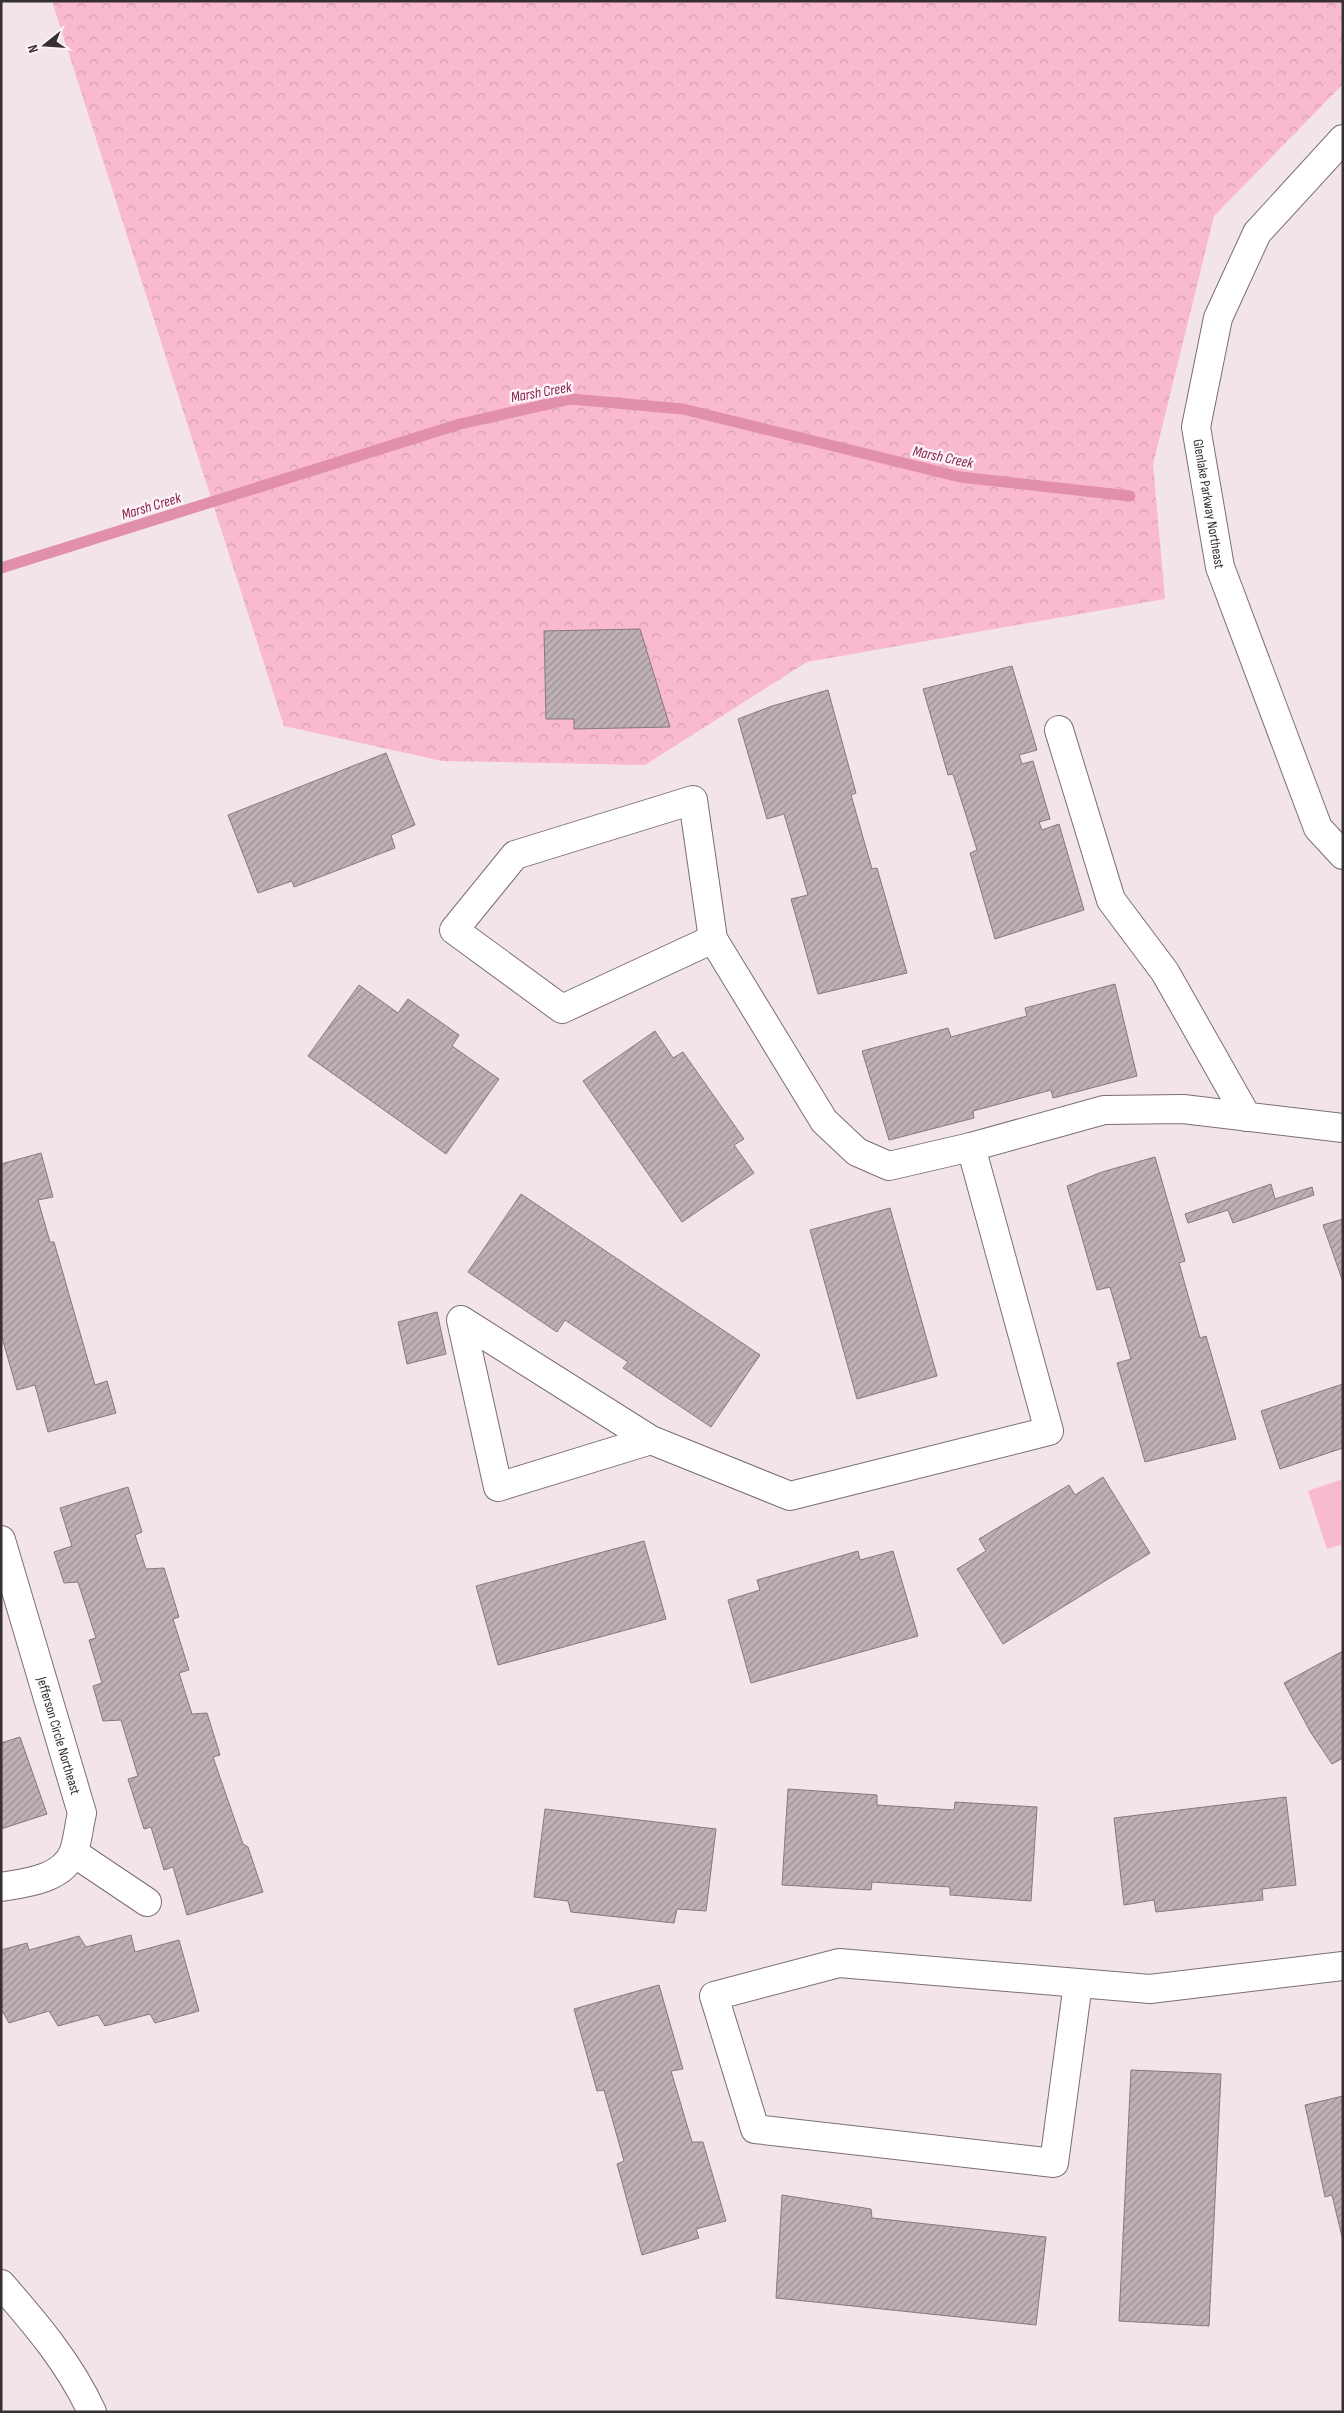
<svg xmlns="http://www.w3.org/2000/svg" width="1344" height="2413" viewBox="0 0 1344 2413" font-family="'Sofia Sans Condensed',sans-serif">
<defs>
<pattern id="forest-crowns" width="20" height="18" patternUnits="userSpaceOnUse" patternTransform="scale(1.25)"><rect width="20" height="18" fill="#f9b9cf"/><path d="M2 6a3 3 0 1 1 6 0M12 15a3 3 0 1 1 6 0" fill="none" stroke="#d69fb2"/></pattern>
<pattern id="building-hatch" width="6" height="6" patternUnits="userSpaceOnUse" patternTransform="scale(1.25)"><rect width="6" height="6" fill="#beb0b5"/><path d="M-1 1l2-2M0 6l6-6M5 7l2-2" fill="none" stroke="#9b9094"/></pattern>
</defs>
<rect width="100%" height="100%" fill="#f3e4e9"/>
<path fill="url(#forest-crowns)" d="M52,1H1343V84L1214,216L1153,464L1165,599L807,662L645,765L442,761L284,726Z"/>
<path fill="#f9b9cf" d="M1343,1479V1544L1327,1549L1308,1491Z"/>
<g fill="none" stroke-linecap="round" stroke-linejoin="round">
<path stroke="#e28ead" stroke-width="11" d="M1,568L460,424L571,399L683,409L960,477L1130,496"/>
</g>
<path fill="url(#building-hatch)" stroke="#86797d" d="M640,629L670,727L574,729V719H546L544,631Z
M1012,666L1037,750L1019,755L1022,764L1033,761L1050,819L1039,822L1042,830L1059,824L1084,910L995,939L970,853L977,850L953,774L948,775L923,689Z
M828,690L856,793L851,795L872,869L877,868L907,973L818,994L791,899L808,895L784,814L767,819L738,719L772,706Z
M386,753L415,825L391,835L395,848L294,887L292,881L258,893L228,815Z
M1115,984L1137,1076L1053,1098L1051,1090L973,1111L974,1118L889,1140L862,1051L948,1028L951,1037L1027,1016L1025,1008Z
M359,985L398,1013L408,999L459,1035L452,1046L499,1079L446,1154L308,1056Z
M655,1031L673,1058L683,1052L744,1139L734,1145L754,1173L682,1222L583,1081Z
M41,1153L53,1197L38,1200L50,1242H54L95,1385L107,1381L116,1413L48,1432L35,1385L17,1390L1,1334V1164Z
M1155,1157L1185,1261L1179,1263L1200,1338L1206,1336L1236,1439L1145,1462L1117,1363L1131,1359L1110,1287L1097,1290L1067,1186L1102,1172Z
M1271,1184L1275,1199L1312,1187L1314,1195L1233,1223L1228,1210L1188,1223L1185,1214Z
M521,1194L760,1355L711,1427L623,1368L628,1362L565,1320L557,1332L468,1272Z
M890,1208L937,1376L857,1399L810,1230Z
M1343,1219V1282L1323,1225Z
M437,1312L446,1354L407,1364L398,1322Z
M1343,1384V1448L1280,1469L1261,1411Z
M1103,1477L1150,1553L1003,1644L957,1569L986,1551L979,1539L1069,1485L1075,1495Z
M128,1487L142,1532L135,1535L146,1569L164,1568L179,1617L173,1619L189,1670L179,1673L192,1714L207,1713L220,1755L213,1757L243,1844L248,1847L263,1892L187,1915L173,1867L164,1870L151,1827L144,1829L128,1779L138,1776L121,1720L103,1721L93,1686L102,1683L89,1640L96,1638L78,1582L64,1583L54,1552L72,1546L60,1508Z
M644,1541L666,1619L498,1665L476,1586Z
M858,1551L860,1560L893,1551L918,1636L751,1683L728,1600L760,1590L757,1580Z
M1343,1651V1758L1332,1764L1311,1733L1284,1683Z
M20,1737L47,1814L1,1829V1743Z
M788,1789L877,1795V1805L954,1810L955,1802L1037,1807L1031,1901L950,1895V1887L872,1882L871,1890L782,1885Z
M1286,1797L1296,1885L1262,1889L1263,1900L1156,1912L1154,1900L1124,1905L1114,1818Z
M545,1809L716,1829L706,1911L677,1909L674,1923L571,1912L568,1901L534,1897Z
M131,1935L135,1952L179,1940L199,2011L155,2023L150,2014L105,2026L98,2015L58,2026L49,2011L9,2023L3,2012H1V1950L27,1943L29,1950L79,1936L86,1947Z
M659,1985L683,2069L671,2071L692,2142H703L726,2221L696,2229L699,2238L642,2255L617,2164L624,2161L604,2090L597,2091L574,2009Z
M1131,2070L1221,2074L1209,2326L1119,2321Z
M1343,2096V2241L1332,2195L1325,2197L1305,2105Z
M782,2195L871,2209L872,2218L1046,2237L1036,2325L776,2298Z"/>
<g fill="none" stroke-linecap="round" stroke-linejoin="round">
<g stroke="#7b6f73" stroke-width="30">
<g id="minor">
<path id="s1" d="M1343,139L1257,233L1218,318L1196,427L1220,567L1318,828L1343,855"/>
<path d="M1059,730L1111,900L1165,972L1247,1117"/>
<path d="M713,939L562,1009L454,930L515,855L693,800L713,939L824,1121L857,1152L889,1166L971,1147L1104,1110L1183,1109L1343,1128"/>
<path d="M651,1440L498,1487L461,1320L651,1440L790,1496L1049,1431L971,1147"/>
<path id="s2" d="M1,1540L82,1813C79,1825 78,1839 74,1851C64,1879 26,1883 1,1887"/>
<path d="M74,1853L147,1902"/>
<path d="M1078,1983L1054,2163L755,2129L714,1996L839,1963L1150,1989L1343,1966"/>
<path d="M1,2284C36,2324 70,2364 92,2412"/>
</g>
</g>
<use href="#minor" stroke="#fff" stroke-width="28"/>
</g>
<g text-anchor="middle" stroke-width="5" stroke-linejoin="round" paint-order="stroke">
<g font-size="14" fill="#352f31" stroke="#fef2f6">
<text dy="5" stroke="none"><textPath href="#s1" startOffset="410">Glenlake Parkway Northeast</textPath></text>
<text dy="5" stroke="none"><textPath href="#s2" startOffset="204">Jefferson Circle Northeast</textPath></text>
</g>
<g font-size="15" font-style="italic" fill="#7f1d4c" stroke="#fef2f6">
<text transform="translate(541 392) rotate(-10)" y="5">Marsh Creek</text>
<text transform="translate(943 457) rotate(12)" y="5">Marsh Creek</text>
<text transform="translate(151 506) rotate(-17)" y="5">Marsh Creek</text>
</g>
</g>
<rect width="1344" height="2413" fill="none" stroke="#352f31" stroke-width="5"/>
<g transform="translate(45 45) rotate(253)" stroke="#fef2f6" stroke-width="4" paint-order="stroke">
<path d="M0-4L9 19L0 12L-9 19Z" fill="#352f31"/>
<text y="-8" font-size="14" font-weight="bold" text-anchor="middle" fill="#352f31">N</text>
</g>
</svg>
